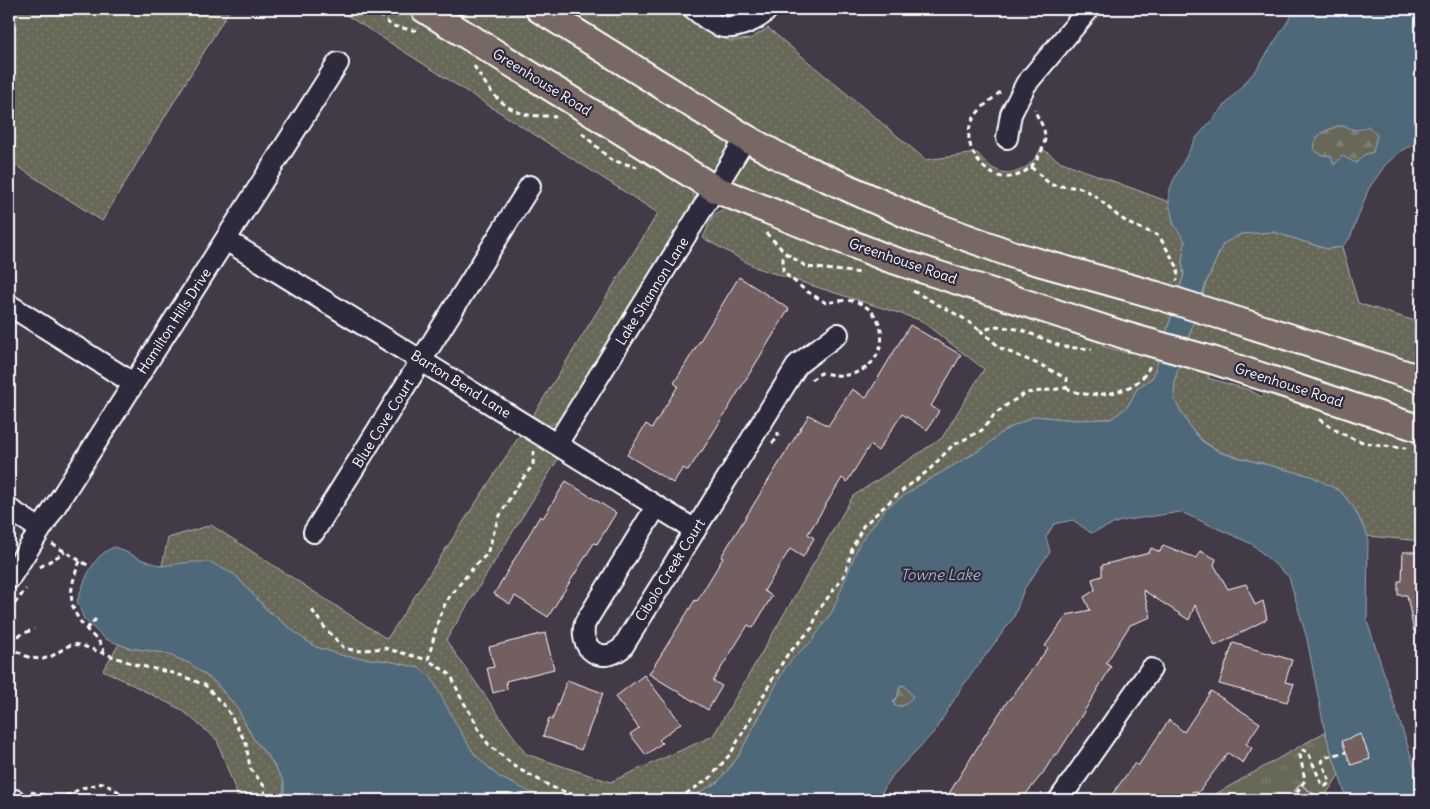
<svg xmlns="http://www.w3.org/2000/svg" width="1430" height="809" font-family="Delius,sans-serif">
<style>
.grass{fill:url(#grass-dots);stroke:#b3b4ac}
.forest{fill:url(#forest-firs);stroke:#b3b4ac}
.park{fill:url(#park-tufts);stroke:#b3b4ac}
.water{fill:#4f6879;stroke:#95a4af;fill-rule:evenodd}
.building{fill:#735e60;stroke:#fff}
.lines{fill:none;stroke-linecap:round;stroke-linejoin:round}
.minor-casing{stroke:#fff;stroke-width:24}
.major-casing{stroke:#fff;stroke-width:30}
.path{stroke:#fff;stroke-width:3;stroke-dasharray:5 4;stroke-linecap:butt}
.minor{stroke:#2f2a3d;stroke-width:20}
.major{stroke:#776864;stroke-width:26}
.major-bridge-casing{stroke:#fff;stroke-width:30;stroke-linecap:butt}
.major-bridge{stroke:#776864;stroke-width:26}
.labels{text-anchor:middle;stroke-width:4.5;stroke-linejoin:round;paint-order:stroke}
.street-label{font-size:14px;fill:#fff;stroke:#2f2a3d}
.water-label{font-size:15px;font-style:italic;fill:#a7b4bc;stroke:#2f2a3d}
</style>
<defs>
<pattern id="grass-dots" width="8" height="8" patternUnits="userSpaceOnUse" patternTransform="scale(1.25)"><rect width="8" height="8" fill="#676859"/><path d="M2 2h.1M6 6h.1" fill="none" stroke="#7e7f72" stroke-width="1.8" stroke-linecap="round"/></pattern>
<pattern id="forest-firs" width="22" height="20" patternUnits="userSpaceOnUse" patternTransform="scale(1.25)"><rect width="22" height="20" fill="#676859"/><path d="M5 1l3.5 6h-7zM16 11l3.5 6h-7z" fill="#7e7f72"/></pattern>
<pattern id="park-tufts" width="24" height="20" patternUnits="userSpaceOnUse" patternTransform="scale(1.25)"><rect width="24" height="20" fill="#676859"/><path d="M3 7l-1-3M5 7V3M7 7l1-3M15 17l-1-3M17 17v-4M19 17l1-3" fill="none" stroke="#7e7f72"/></pattern>
</defs>
<rect width="100%" height="100%" fill="#433a48"/>
<filter id="ink" filterUnits="userSpaceOnUse"><feTurbulence type="fractalNoise" baseFrequency=".02" numOctaves="2"/><feDisplacementMap in="SourceGraphic" scale="10" xChannelSelector="R" yChannelSelector="G"/><feConvolveMatrix kernelMatrix="1 2 1 2 8 2 1 2 1" color-interpolation-filters="sRGB"/></filter>
<g filter="url(#ink)">
<!-- grass -->
<g class="grass">
<path d="M9,9H230L102,221L9,161Z"/>
<path d="M337,9H407L600,129L689,183L695,198L666,251L561,419L552,425L543,424L532,417L658,213Z"/>
<path d="M445,9H675L707,32L730,41L750,39L768,28L926,160L977,153C981,157 986,163 991,167C1012,181 1032,168 1041,148L1059,161L1169,202L1174,224L1185,241L1182,262L1184,274L1153,377L1137,389L1128,406L1119,413L1111,419L1074,420L1035,416L1003,431L985,447L918,486L844,587L833,610L812,642L796,655L767,701L738,757L718,782L698,794L686,800H547L537,796L499,777L475,755L420,668L388,661L344,656L316,647L301,637L266,609L235,575L162,566L168,538L211,525L387,639L520,435L558,459L446,640L526,754L610,782L713,736L853,496L942,438L984,369L920,320L757,268L703,238C712,219 710,212 731,207L889,271L964,297L1105,340L1102,346L1129,353L1137,326L1121,320L1119,323L963,276L744,187L701,165Z"/>
<path d="M1274,232L1327,249L1342,247L1358,303L1421,323V420L1216,351L1208,378L1249,390L1262,397L1267,389L1421,441V541L1368,536L1354,508L1340,491L1311,476L1222,453L1203,441L1190,427L1174,399L1175,379L1206,283L1223,244L1241,234Z"/>
<path d="M119,644L130,648L165,653L189,663L215,682L238,709L253,738L270,759L284,782V800H239L217,740L182,710L103,670Z"/>
</g>
<!-- forest -->
<g class="forest">
<path d="M1368,125L1377,135L1373,152L1364,155L1356,163L1334,165L1314,150V142L1321,133L1337,126H1344L1352,129Z"/>
<path d="M904,685L914,697L903,706H895L893,701L897,698L900,686Z"/>
</g>
<!-- park -->
<path class="park" d="M1325,732L1339,775L1322,800H1205Z"/>
<!-- water -->
<g class="water">
<path d="M1294,9H1421V142L1404,149L1386,164L1369,188L1350,238L1342,247L1327,249L1274,232L1241,234L1223,244L1206,283L1175,379L1174,399L1190,427L1202,441L1221,453L1311,476L1340,491L1354,508L1368,536L1367,621L1414,765L1421,777V800H1347L1325,732L1307,639L1289,577L1252,544L1181,512L1121,521L1091,533L1073,520L1054,524L1046,537L1050,552L1024,589L1014,617L962,687L934,732L893,775L877,800H686L718,782L738,757L785,668L796,655L812,641L833,610L859,544L886,508L918,486L985,447L1003,431L1035,416L1074,420L1111,419L1119,413L1128,406L1137,389L1153,377L1184,274L1182,262L1185,241L1174,225L1169,204V192L1173,181L1196,138L1257,69L1288,21ZM1337,126C1352,125 1352,135 1368,126L1377,135L1373,152L1364,155L1356,163L1342,156L1334,165L1331,156L1322,155L1314,150V142L1321,133ZM904,685L913,697L903,706H895L893,701L897,698L900,686Z"/>
<path d="M115,547L143,560L162,566L192,562H210L235,575L266,609L301,637L316,647L344,656L388,661L420,668L431,677L460,731L475,755L499,777L547,800H284V782L270,759L253,738L238,709L215,682L189,663L165,653L130,648L105,639L84,619L77,601C85,581 92,554 115,547Z"/>
</g>
<!-- building -->
<g class="building">
<path d="M739,277L789,309L702,451H701L688,471L683,468L673,483L627,455L646,424L652,428L678,386L674,383Z"/>
<path d="M910,325L961,355L931,406L939,411L927,430L902,414L878,451L870,445L847,482L842,478L808,534L814,538L803,557L790,549L764,591L772,596L753,628L748,625L713,681L722,686L708,710L649,674L695,600L697,601L723,558L721,557L809,415L828,426L852,389L866,398Z"/>
<path d="M566,481L616,513L597,544L594,543L548,617L515,596L510,604L494,594L540,516L543,518Z"/>
<path d="M1163,545L1196,558L1200,551L1216,559L1214,565L1228,589L1246,584L1255,605L1263,601L1267,619L1215,646L1195,605L1189,620L1143,590L1151,617L1130,625L1106,663L1111,667L1074,728L1057,755L1055,754L1043,773L1021,800H945L985,735L1009,699H1010L1048,648L1045,646L1067,615L1090,610L1084,597L1095,590L1092,579L1102,576V565L1149,553L1151,548L1160,552Z"/>
<path d="M1403,552H1421V632H1414L1407,595H1398V581H1402Z"/>
<path d="M545,633L554,669L506,681L507,689L493,693L487,668L494,667L489,647Z"/>
<path d="M1233,643L1292,660L1285,682L1294,684L1287,702L1219,684Z"/>
<path d="M644,675L681,723L659,740L662,743L646,755L630,734L639,728L615,697Z"/>
<path d="M567,680L603,693L581,750L543,736L549,718L552,720Z"/>
<path d="M1211,691L1260,723L1246,744L1252,748L1243,763L1228,753L1198,793L1193,791L1187,800H1108L1135,763L1138,766L1169,720L1184,732Z"/>
<path d="M1361,734L1370,759L1351,765L1342,741Z"/>
<path d="M1300,784L1322,800H1288Z"/>
</g>
<g class="lines">
<!-- minor casing -->
<g class="minor-casing">
<g id="minor">
<path d="M694,9C712,23 721,33 744,24C753,21 762,16 768,9"/>
<path d="M1007,138L1011,114L1026,84L1089,9"/>
<path d="M226,240L695,530"/>
<path d="M9,305L133,383"/>
<path d="M557,444L746,138"/>
<path d="M656,507L585,623C578,649 601,665 622,648L798,364L838,334"/>
<path d="M9,509L40,529"/>
<path d="M314,532L530,186"/>
<path d="M9,579L338,63"/>
<path d="M9,799L15,800"/>
<path d="M1059,800L1151,669"/>
</g>
</g>
<!-- major casing -->
<g class="major-casing">
<g id="major">
<path d="M424,9L715,189L887,258L1130,337"/>
<path d="M539,9L746,138L784,159L919,220L1017,256L1156,295"/>
<path d="M1216,314L1421,379"/>
<path d="M1212,360L1421,429"/>
</g>
</g>
<!-- path -->
<g class="path">
<path d="M373,9L392,26L418,31"/>
<path d="M474,66C488,88 498,106 524,114C534,117 546,115 556,117"/>
<path d="M1000,92C989,102 971,114 969,131C966,155 992,186 1018,175C1022,174 1027,170 1031,167L1051,185L1081,188L1094,195L1118,216L1130,224L1159,236L1178,268L1177,281"/>
<path d="M582,133L611,160L637,167"/>
<path d="M1031,167C1040,156 1049,142 1043,127C1040,120 1036,116 1035,109"/>
<path d="M766,233L787,254"/>
<path d="M913,291L963,318L981,331"/>
<path d="M811,380L821,373C830,374 842,377 852,374C888,365 893,316 857,302C848,299 836,301 826,303L805,290L783,272V258L787,254L807,267L862,273"/>
<path d="M1066,388C1072,390 1079,394 1085,394C1108,397 1142,389 1150,365"/>
<path d="M1319,419C1351,442 1367,445 1406,448"/>
<path d="M772,443L778,438V432"/>
<path d="M534,451L533,465L515,489L498,519L487,554L472,569L447,600L439,617L428,660L451,675L460,696L476,723L479,731L489,745L517,768L554,788L589,800"/>
<path d="M52,544L89,566"/>
<path d="M80,561C67,593 67,610 92,635C98,641 103,644 104,653"/>
<path d="M40,567L65,552"/>
<path d="M312,610L325,628L344,648L358,651L384,648L428,660"/>
<path d="M9,611L26,589"/>
<path d="M86,629L98,617"/>
<path d="M9,640L34,629"/>
<path d="M9,647L30,658L43,659L52,656L68,646L73,644L83,646L137,665L177,674L205,685L227,709L246,743L250,768L264,786L265,800"/>
<path d="M31,792L60,799L82,788L103,783L119,792L128,800"/>
<path d="M669,800L684,795L710,778L731,753L772,680L787,655L812,628L818,611L845,574L852,549L863,526L898,494L929,470L952,446L982,430L995,414L1008,404L1026,393L1066,388L1067,379L1043,366L1002,349L981,331L997,326L1022,330L1063,347L1092,349"/>
<path d="M1292,800L1305,780L1300,755L1303,750L1308,752L1322,785L1326,786L1330,782L1322,761L1326,757L1346,752"/>
</g>
<!-- minor -->
<use href="#minor" class="minor"/>
<!-- major -->
<use href="#major" class="major"/>
<!-- major-bridge casing -->
<g class="major-bridge-casing">
<g id="major-bridge">
<path d="M1156,295L1216,314"/>
<path d="M1130,337L1212,360"/>
</g>
</g>
<!-- major-bridge -->
<use href="#major-bridge" class="major-bridge"/>
</g>
</g>
<g class="labels">
<!-- street labels -->
<g class="street-label">
<text transform="translate(542 82) rotate(32)" y="5">Greenhouse Road</text>
<text transform="translate(903 261) rotate(19)" y="5">Greenhouse Road</text>
<text transform="translate(652 291) rotate(-58)" y="5">Lake Shannon Lane</text>
<text transform="translate(174 321) rotate(-57)" y="5">Hamilton Hills Drive</text>
<text transform="translate(461 384) rotate(32)" y="5">Barton Bend Lane</text>
<text transform="translate(1289 385) rotate(18)" y="5">Greenhouse Road</text>
<text transform="translate(383 423) rotate(-58)" y="5">Blue Cove Court</text>
<text transform="translate(670 570) rotate(-58)" y="5">Cibolo Creek Court</text>
</g>
<!-- water labels -->
<g class="water-label">
<text x="940" y="580">Towne Lake</text>
</g>
</g>
<!-- margin -->
<rect width="1430" height="809" fill="none" stroke="#2f2a3d" stroke-width="30"/>
<rect x="15" y="15" width="1400" height="779" fill="none" stroke="#fff" stroke-width="2" filter="url(#ink)"/>
</svg>
